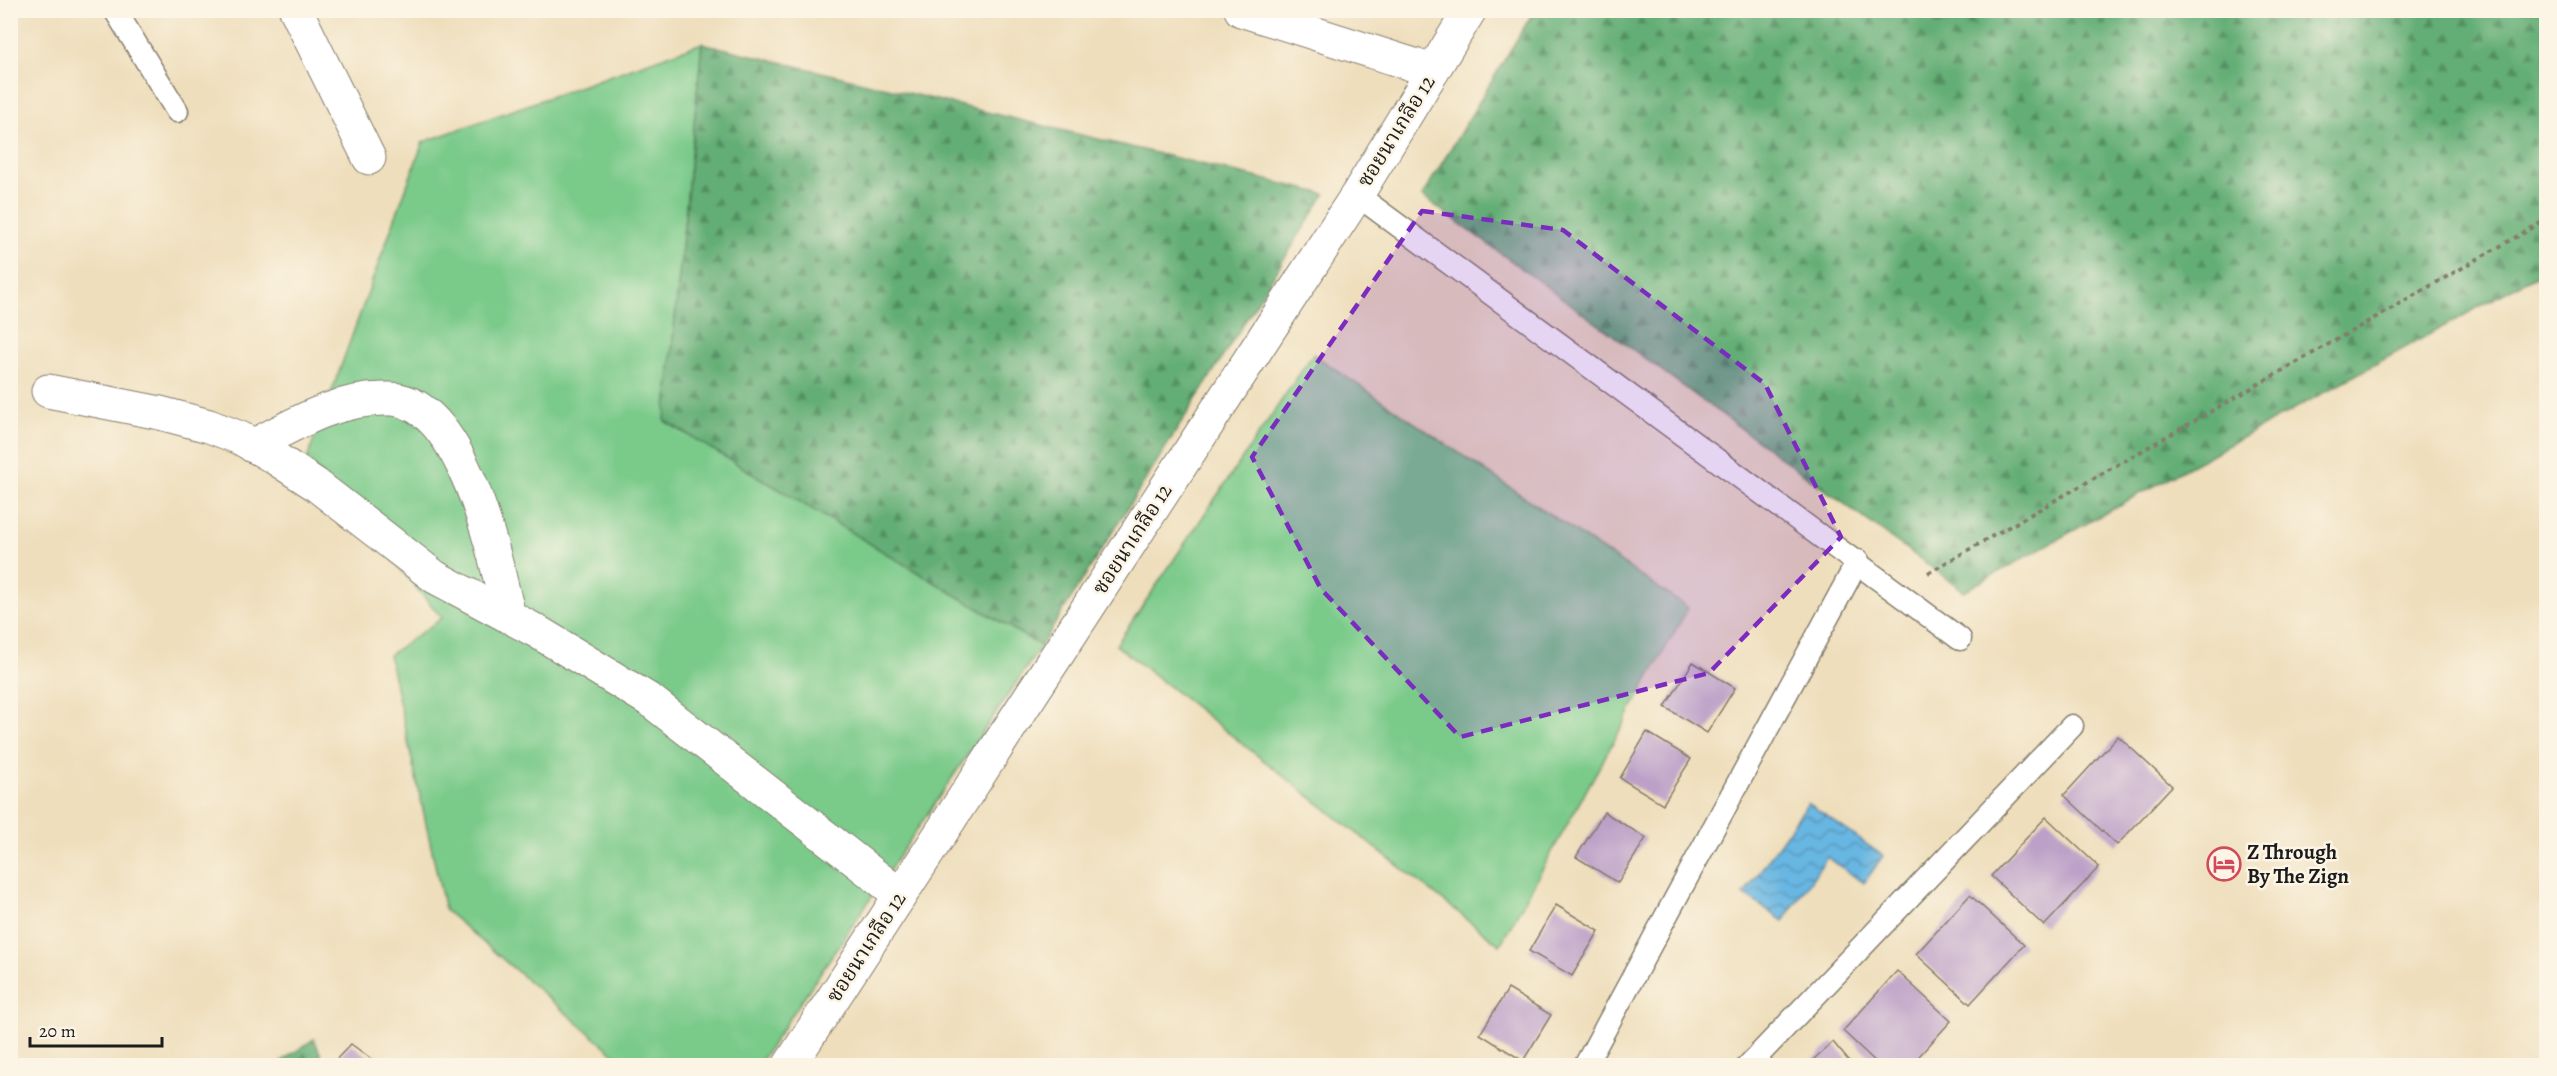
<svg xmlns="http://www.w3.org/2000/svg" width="2557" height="1076" font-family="Alegreya,'Noto Serif Thai',serif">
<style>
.green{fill:#7aca8a;stroke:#4b7353;stroke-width:1.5}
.forest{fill:url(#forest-firs);stroke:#406549;stroke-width:1.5}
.water{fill:url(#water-waves);stroke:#42697f;stroke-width:1.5}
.building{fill:#bca0c8}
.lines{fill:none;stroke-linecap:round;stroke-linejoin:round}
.lane-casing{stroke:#857d6c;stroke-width:25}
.street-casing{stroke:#857d6c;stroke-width:35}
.path{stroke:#857d6c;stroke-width:4;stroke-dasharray:4.5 4.5;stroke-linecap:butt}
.lane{stroke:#fff;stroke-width:22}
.street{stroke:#fff;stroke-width:33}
.marked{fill:#7b2cbf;fill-opacity:0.2;stroke:#7b2cbf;stroke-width:4.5;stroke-dasharray:12 8;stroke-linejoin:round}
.labels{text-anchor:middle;stroke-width:5;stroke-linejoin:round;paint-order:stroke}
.street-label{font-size:21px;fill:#1c1c1c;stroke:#fcf5e5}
.poi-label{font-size:21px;font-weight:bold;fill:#1c1c1c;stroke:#fcf5e5;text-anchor:start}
</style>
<defs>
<pattern id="forest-firs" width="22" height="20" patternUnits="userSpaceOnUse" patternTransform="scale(1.5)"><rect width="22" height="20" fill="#63ae76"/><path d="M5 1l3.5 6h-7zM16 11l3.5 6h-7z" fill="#518d60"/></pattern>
<pattern id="water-waves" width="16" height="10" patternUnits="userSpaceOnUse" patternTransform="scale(1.5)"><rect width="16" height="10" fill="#68b6e2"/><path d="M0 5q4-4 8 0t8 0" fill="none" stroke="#5593b6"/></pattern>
</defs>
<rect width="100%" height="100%" fill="#fcf5e5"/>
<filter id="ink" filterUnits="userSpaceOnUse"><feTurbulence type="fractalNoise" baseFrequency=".0167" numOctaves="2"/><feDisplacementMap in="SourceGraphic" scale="12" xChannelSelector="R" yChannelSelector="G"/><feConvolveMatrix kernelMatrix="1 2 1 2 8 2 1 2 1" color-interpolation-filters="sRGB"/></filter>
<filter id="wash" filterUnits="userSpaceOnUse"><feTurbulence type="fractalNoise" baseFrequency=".008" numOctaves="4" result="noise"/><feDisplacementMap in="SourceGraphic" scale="24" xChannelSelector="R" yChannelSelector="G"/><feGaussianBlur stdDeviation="1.35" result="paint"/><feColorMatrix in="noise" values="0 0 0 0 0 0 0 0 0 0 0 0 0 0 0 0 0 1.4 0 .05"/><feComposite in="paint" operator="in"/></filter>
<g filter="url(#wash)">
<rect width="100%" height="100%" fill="#eedebc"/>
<!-- green -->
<g class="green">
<path d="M702,43L665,421L1041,646L758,1065H627L445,910L389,655L442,618L307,459L423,142Z"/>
<path d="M1313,354L1688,608L1500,945L1116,645Z"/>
</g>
<!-- forest -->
<g class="forest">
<path d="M1534,11H2546V270L1964,591L1422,196Z"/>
<path d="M702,43L1325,194L1041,646L665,421Z"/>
<path d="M314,1039L325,1065H276Z"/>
</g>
<!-- water -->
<path class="water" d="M1808,803L1883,856L1864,883L1827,857L1783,921L1744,894Z"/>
<g id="blocks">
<!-- building -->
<g class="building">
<path d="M1693,662L1735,688L1707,733L1665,707Z"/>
<path d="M1647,732L1691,759L1663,804L1620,778Z"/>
<path d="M2118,736L2172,786L2117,845L2064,795Z"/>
<path d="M1604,812L1646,838L1618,883L1576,857Z"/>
<path d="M2046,817L2099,867L2044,926L1991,876Z"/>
<path d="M1970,895L2024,945L1970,1004L1916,954Z"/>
<path d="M1556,905L1599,931L1572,976L1529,951Z"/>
<path d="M1897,971L1951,1021L1910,1066H1880L1843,1031Z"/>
<path d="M1508,989L1551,1015L1523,1061L1480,1034Z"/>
<path d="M1833,1042L1853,1066H1806Z"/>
<path d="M351,1044L381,1066H330Z"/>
</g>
</g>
</g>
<g filter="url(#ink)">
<use href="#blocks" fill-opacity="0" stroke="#857d6c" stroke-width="1.5"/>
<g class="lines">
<!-- lane casing -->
<g class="lane-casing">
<g id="lane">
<path d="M115,10L177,111"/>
<path d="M1357,195L1960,639"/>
<path d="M1585,1066L1858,561"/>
<path d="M1748,1066L2072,726"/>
</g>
</g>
<!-- street casing -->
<g class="street-casing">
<g id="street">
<path d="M296,10L369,158"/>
<path d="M1241,10L1433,71"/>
<path d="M48,391L160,413L209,426L240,438L272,456L315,484L435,577L538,632L651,701L900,895"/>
<path d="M253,446C296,423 339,397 390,399C464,401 495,559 509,616"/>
<path d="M789,1066L1357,195L1470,10"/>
</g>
</g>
<!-- path -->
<path class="path" d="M1928,573L2546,220"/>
<!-- lane -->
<use href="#lane" class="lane"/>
<!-- street -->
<use href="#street" class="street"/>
</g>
</g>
<!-- marked area -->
<path class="marked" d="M1422,211L1563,230L1765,384L1841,537L1709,673L1460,737L1321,589L1252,457Z"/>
<!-- icons -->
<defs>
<g id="hotel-ring" transform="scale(1.725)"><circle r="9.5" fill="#fcf5e5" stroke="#d1495b" stroke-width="1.5"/><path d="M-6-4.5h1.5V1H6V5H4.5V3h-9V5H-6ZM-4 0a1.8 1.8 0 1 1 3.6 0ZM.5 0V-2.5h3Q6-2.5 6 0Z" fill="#d1495b"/></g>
</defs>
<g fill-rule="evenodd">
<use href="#hotel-ring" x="2224" y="864"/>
</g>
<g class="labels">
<!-- street labels -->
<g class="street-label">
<text transform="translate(1396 131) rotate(-58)" y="7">ซอยนาเกลือ 12</text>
<text transform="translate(1132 539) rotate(-57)" y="7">ซอยนาเกลือ 12</text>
<text transform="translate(866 947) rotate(-57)" y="7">ซอยนาเกลือ 12</text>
</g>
<!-- poi labels -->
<g class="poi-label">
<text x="2247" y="859">Z Through<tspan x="2247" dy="24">By The Zign</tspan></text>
</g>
</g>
<!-- margin -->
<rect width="2557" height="1076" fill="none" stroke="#fcf5e5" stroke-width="36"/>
<!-- scale -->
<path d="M30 1037v9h132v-9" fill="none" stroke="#1c1c1c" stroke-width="3"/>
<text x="39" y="1037" font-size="18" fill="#1c1c1c" stroke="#fcf5e5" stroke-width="4.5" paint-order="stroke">20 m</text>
</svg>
